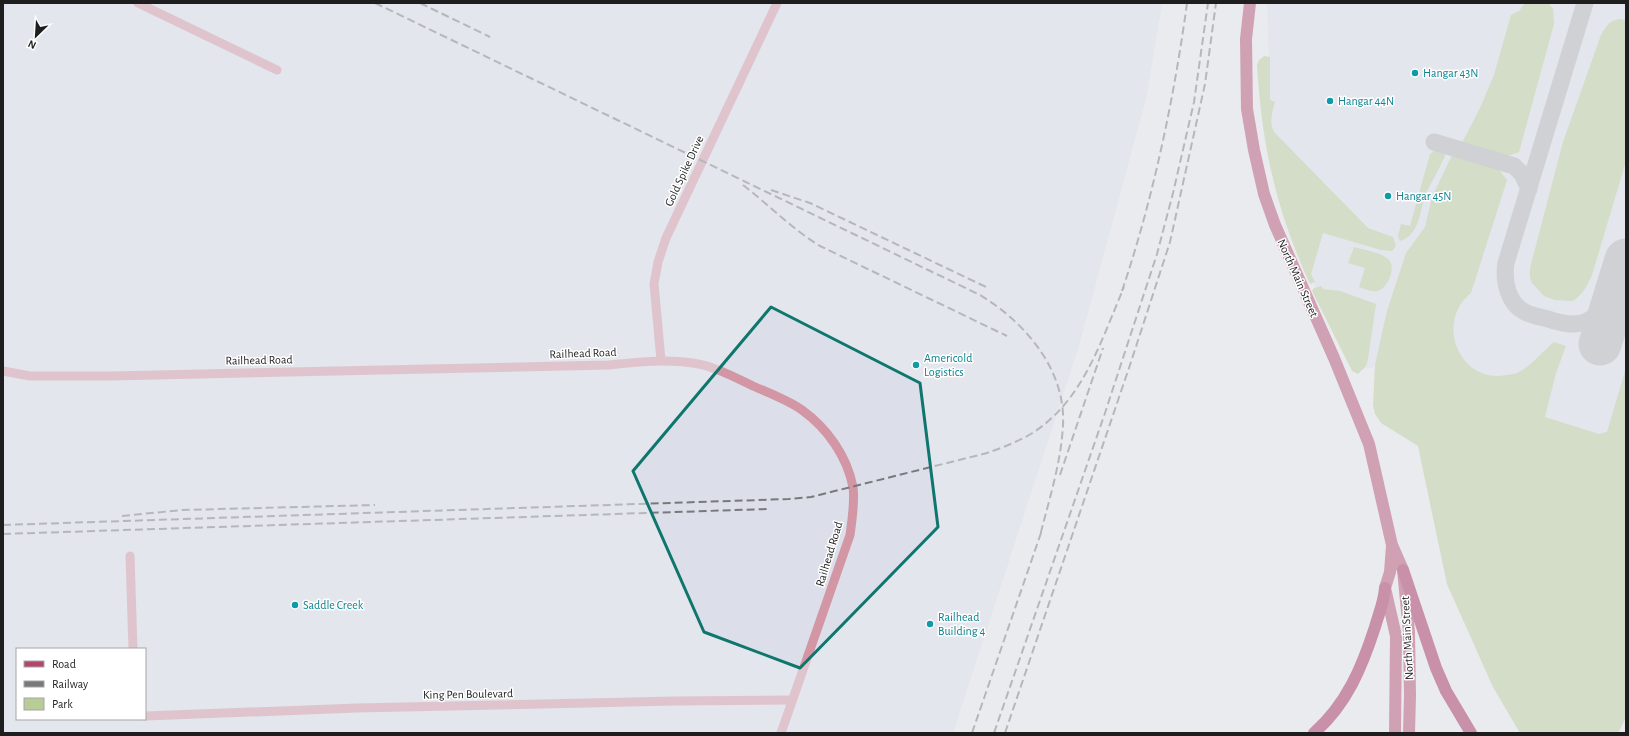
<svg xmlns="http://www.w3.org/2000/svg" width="1629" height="736" font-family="'Alegreya Sans',sans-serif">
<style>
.built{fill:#dcdfe9;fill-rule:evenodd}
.green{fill:#b8cc97}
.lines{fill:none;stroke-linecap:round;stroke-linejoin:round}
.taxiway{stroke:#b1b2b4;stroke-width:17}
.runway{stroke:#b1b2b4;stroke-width:43}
.minor{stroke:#d296a4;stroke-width:9}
.major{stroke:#b24869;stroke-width:12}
.highway{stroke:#a32555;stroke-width:12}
.rail{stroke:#78797b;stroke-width:2;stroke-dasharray:8 4;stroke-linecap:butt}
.marked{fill:none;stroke:#0f766e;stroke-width:3;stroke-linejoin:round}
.culture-dot{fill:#0f9aa8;stroke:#fff;stroke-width:1.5}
.labels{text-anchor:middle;stroke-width:3;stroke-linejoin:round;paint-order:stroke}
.culture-label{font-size:12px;fill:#0d838f;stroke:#fff;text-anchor:start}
.street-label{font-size:12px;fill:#1e1e1f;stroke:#fff}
</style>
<rect width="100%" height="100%" fill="#eaebee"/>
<!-- built -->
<g class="built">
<path d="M3,3H1162L1147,95L1079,346L953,733H3ZM17,649H145V719H17Z"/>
<path d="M1267,3H1626V717L1618,733H1520L1493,687L1447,584L1418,445L1380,366L1355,371L1298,250L1276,182L1270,107Z"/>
</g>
<!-- green -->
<g class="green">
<path d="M1525,3H1548L1553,9L1554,24L1519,152L1502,158L1461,145L1480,108L1494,75L1511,15L1519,11Z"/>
<path d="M1619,19L1626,20V161L1592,275C1587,286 1583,294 1573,301L1555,300L1544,296L1532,283L1530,277V268L1563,142L1601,35C1606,26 1609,21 1619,19Z"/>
<path d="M1264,56L1270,57V100L1275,102C1272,112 1269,122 1274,132L1368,228L1393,237L1396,246L1392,251L1381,250L1323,233L1311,274L1315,282L1310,284C1276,210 1262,146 1257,65L1259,60Z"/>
<path d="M1440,149L1444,151L1445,156C1439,169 1432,181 1426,193C1419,210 1421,234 1400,241L1398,236L1401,224L1410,226L1430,154L1435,150Z"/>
<path d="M1453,153L1497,167L1507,180L1471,293C1434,322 1460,385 1507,375C1511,374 1516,374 1519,372C1532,365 1543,351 1554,342L1566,346L1556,373L1545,417L1599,434L1607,432L1626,368V717L1618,733H1520L1493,687L1447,584L1418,446L1381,423L1375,414L1373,405L1375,365L1387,311L1406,253L1425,227L1432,197Z"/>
<path d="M1354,247C1363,250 1382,252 1389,260C1396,268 1388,289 1377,291C1372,292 1365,289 1359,287L1365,268L1348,263Z"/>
<path d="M1321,286L1323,289L1340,291L1376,304L1368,359L1366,366L1358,374L1352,371L1312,291L1314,288Z"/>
</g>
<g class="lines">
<!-- taxiway -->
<g class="taxiway">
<path d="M1585,3L1506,263C1503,281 1508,305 1527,313C1534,316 1541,317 1548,319C1560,323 1575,327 1587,321C1604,313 1612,293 1621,277"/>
<path d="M1434,142L1514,166L1522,174L1529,189"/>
</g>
<!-- runway -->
<path class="runway" d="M1600,344L1626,260"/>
<!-- minor -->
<g class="minor">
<path d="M138,3L277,70"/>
<path d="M661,360L654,284L658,262L666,238L777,3"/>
<path d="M3,371L30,376H111L609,365C637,362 665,359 693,363C714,366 734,377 753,386C769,393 788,400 802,410C827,428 847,456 853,487C855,502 852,520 850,535L781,733"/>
<path d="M130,556L133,649"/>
<path d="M145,716L357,708L675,701L792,700"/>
</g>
<!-- major -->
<g class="major">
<path d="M1250,3L1246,39L1247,109L1254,150L1264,194L1275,225L1334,358L1369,444L1392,545L1403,570L1409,632L1410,695L1409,733"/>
<path d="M1392,546L1390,572L1385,588L1396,636L1395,733"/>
</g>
<!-- highway -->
<g class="highway">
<path d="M1403,570L1436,668L1446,691L1471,733"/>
<path d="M1314,733C1347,704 1362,667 1375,627C1379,613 1384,602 1385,588"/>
</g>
<!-- rail -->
<g class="rail">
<path d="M375,3L980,295C1025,322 1066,370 1063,425C1061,463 1049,500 1040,536"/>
<path d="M420,3L490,37"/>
<path d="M743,185C769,205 792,229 820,246L1007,336"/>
<path d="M771,190L810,203L986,287"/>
<path d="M1122,291C1153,199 1174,99 1187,3"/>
<path d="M1060,475L1103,348"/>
<path d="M122,516L182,510L375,505"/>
<path d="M3,525L789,499L811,497L987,453C1001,448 1015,443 1029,435C1082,404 1101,341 1124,287"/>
<path d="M3,534L768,509"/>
<path d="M972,733L1042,530"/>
<path d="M994,733L1105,413L1157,254L1173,193L1194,102L1208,3"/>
<path d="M1005,733L1130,365L1170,242L1205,84L1216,3"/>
</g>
</g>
<!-- marked area -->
<path d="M0 0H1629V736H0ZM771,307L920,383L938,527L800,668L704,632L633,471Z" fill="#eaebee" fill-opacity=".55" fill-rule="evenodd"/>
<path class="marked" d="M771,307L920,383L938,527L800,668L704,632L633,471Z"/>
<!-- markers -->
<g class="culture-dot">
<circle cx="1415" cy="73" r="4"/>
<circle cx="1330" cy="101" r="4"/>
<circle cx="1388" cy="196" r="4"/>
<circle cx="916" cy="365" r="4"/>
<circle cx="295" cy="605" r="4"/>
<circle cx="930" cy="624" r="4"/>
</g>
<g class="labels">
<!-- culture labels -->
<g class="culture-label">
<text x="1423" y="77">Hangar 43N</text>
<text x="1338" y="105">Hangar 44N</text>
<text x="1396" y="200">Hangar 45N</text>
<text x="924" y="362">Americold<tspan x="924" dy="14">Logistics</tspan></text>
<text x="303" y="609">Saddle Creek</text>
<text x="938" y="621">Railhead<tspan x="938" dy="14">Building 4</tspan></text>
</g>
<!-- street labels -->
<g class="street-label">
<text transform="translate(684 171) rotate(-65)" y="4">Gold Spike Drive</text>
<text transform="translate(1298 278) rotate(66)" y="4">North Main Street</text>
<text transform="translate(583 353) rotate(-2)" y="4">Railhead Road</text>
<text transform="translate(259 360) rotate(-1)" y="4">Railhead Road</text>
<text transform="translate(829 554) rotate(-73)" y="4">Railhead Road</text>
<text transform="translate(1407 638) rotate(-93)" y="4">North Main Street</text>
<text transform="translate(468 694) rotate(-1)" y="4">King Pen Boulevard</text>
</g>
</g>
<!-- border -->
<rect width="1629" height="736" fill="none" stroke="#1e1e1f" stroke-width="8"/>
<!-- legend -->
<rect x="16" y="648" width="130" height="72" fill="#ffffff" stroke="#a5a5a5"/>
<rect x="24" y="661" width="20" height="6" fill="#b24869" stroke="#a5a5a5"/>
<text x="52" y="668" font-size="12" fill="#1e1e1f">Road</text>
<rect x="24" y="681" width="20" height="6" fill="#78797b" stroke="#a5a5a5"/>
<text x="52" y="688" font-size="12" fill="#1e1e1f">Railway</text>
<rect x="24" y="698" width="20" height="12" fill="#b8cc97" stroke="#a5a5a5"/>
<text x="52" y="708" font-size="12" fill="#1e1e1f">Park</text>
<!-- north arrow -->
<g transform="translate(36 36) rotate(205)" stroke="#ffffff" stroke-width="3" paint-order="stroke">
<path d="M0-3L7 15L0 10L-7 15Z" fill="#1e1e1f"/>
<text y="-6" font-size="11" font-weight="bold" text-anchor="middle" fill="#1e1e1f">N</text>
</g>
</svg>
